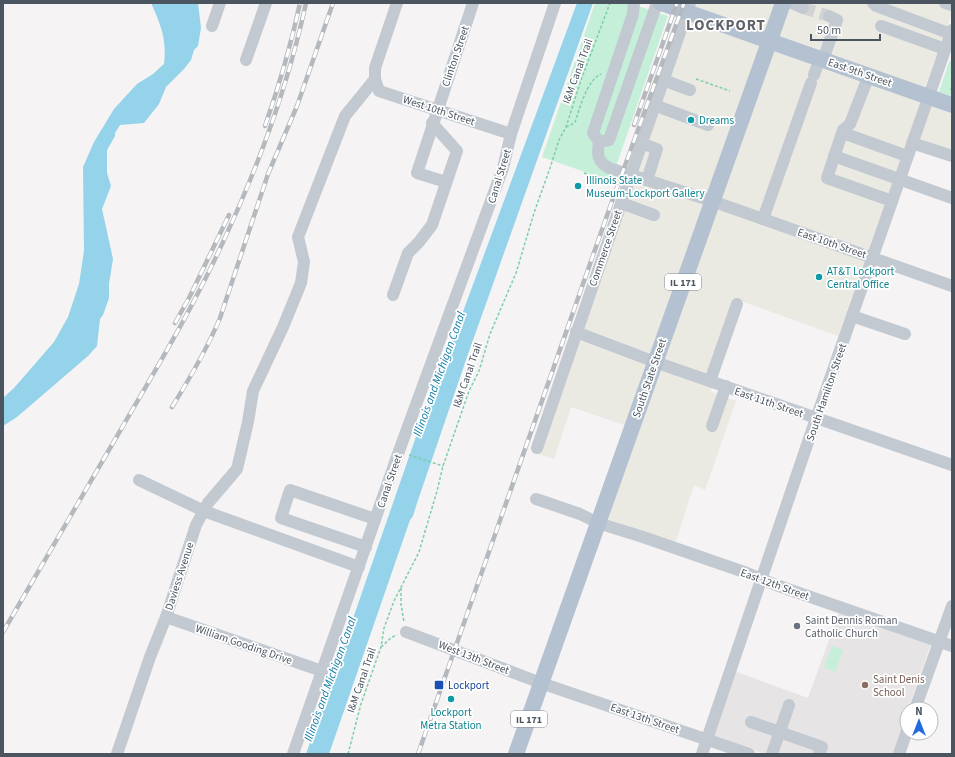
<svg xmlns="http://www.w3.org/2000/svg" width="955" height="757" font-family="'Source Sans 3',sans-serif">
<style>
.commercial{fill:#eae9e2}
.education{fill:#e6e4e5}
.green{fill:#c5efd8}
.water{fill:#94d3ea}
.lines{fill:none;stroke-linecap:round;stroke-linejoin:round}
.minor-tunnel{stroke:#d3d3d6;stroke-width:12;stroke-dasharray:12 6;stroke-linecap:butt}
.path{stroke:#7dcdaa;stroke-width:1.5;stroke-dasharray:3 2;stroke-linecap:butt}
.minor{stroke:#c2c9d1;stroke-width:12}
.major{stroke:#b4c1d0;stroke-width:16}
.rail-casing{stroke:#b5b8bd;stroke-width:4.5}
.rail{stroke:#fff;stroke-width:3;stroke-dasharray:9;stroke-linecap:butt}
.culture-dot{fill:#0f9aa8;stroke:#fff;stroke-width:1.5}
.worship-dot{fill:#6b7280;stroke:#fff;stroke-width:1.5}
.transit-dot{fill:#1a4fb4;stroke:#fff;stroke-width:1.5}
.education-dot{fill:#8d6e63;stroke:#fff;stroke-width:1.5}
.labels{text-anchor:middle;stroke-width:3.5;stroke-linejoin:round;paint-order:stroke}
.shield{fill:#fff;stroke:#818890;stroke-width:1}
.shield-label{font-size:10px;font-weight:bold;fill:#4b5560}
.street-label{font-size:11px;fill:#4b5560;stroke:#fff}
.culture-label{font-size:11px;fill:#0d838f;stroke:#fff;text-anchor:start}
.worship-label{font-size:11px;fill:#5b616d;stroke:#fff;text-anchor:start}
.education-label{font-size:11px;fill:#785e54;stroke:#fff;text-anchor:start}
.transit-label{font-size:11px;fill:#164399;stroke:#fff;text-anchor:start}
.water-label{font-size:12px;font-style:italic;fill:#117da5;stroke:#fff}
.district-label{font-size:15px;font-weight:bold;letter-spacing:1px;fill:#5f6368;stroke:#fff}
</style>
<rect width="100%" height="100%" fill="#f5f3f3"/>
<!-- commercial -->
<path class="commercial" d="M693,3H952V14L919,102L952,114V161L905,146L838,336L741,301L711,392L736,401L705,490L694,485L675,544L608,519L639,430L571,407L554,459L532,452Z"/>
<!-- education -->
<path class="education" d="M839,612L931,644L908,709H907V713L893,754H765L711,735L734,671L808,698Z"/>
<!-- green -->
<g class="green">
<path d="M595,3H629L668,16L611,181L542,157Z"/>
<path d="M952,60V96L939,92L949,62Z"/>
<path d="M832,646L843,650L835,672L824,667Z"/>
</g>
<!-- water -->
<g class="water">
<path d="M151,3H198L201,28L198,46L194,50L191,60L184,69L166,87L159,104L144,123L120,125L115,133V136L107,150V173L111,186L102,209L113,259L109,284V298L103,315L100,319L97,346L88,356L17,417L3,426V398L14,388L54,342L68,317L79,284L84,251L83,167L94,142L114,109L137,84L153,74L164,64C167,40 161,25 151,3Z"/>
<path d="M577,3H593L467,357L416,506L413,516L410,520L329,754H306L419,428L423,425L426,412Z"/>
</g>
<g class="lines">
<!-- minor-tunnel -->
<path class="minor-tunnel" d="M803,8L829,16"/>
<!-- path -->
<g class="path">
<path d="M696,79L730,91"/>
<path d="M951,90L952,86"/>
<path d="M566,127L571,125L575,122C580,108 587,80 601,74"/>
<path d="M584,173L607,181"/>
<path d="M409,455L443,466"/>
<path d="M401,588V604L404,622"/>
<path d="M381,647L392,637L397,635"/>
<path d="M348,754L361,704L381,647L384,628L394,601L419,552L437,491L443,466L469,391L479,371L490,334L516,273L534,213L550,168L559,140L566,127L581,80L610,3"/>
</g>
<!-- minor -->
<g class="minor">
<path d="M397,3L375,68V79L379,91L511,134"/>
<path d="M634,3L633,14L593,133L599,142C597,155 597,161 609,168L712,201L952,286"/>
<path d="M792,3L803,8"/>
<path d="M873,3L876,6L951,34"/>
<path d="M945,3L952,5"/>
<path d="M212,26L220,3"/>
<path d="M881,26L945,49"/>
<path d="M246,60L266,3"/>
<path d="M823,60L837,20L829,16"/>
<path d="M814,75L820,58"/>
<path d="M869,75L850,124L843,130L827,178L892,201"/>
<path d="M663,80L690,90"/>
<path d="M654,105L708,125"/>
<path d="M843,133L907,156"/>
<path d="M599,142L609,140L657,3"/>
<path d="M641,143L657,149L647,180"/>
<path d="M912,143L952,156"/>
<path d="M834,156L952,198"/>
<path d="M446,182L417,173L473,3"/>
<path d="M621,203L654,215"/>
<path d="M763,219L811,83"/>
<path d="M393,295L408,253L419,242L432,225L457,151L432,123"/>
<path d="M852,316L905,334"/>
<path d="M576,332L655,362L952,465"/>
<path d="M710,381L737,304"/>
<path d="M712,426L726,386"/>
<path d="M537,448L690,3"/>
<path d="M139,480L204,511L359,567"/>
<path d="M536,499L580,514L598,523L643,537L747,573L776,585L952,646"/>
<path d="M366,547L281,518L290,490L375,519"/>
<path d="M166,617L322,671"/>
<path d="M406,632L541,683L749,754"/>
<path d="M915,709L952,606"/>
<path d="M751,722L822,747L819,754"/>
<path d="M117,754L150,657L166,617L196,525L208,503L237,469L248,422L253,391L283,327L301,283L304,262L298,237L345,116L375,79"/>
<path d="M293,754L399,451L503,168L511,134L555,3"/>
<path d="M702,754L811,433L952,30"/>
<path d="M772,754L789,705"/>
<path d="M899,754L907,731"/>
</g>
<!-- major -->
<g class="major">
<path d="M661,3L952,105"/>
<path d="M516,754L783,3"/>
</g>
<!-- rail casing -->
<g class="rail-casing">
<g id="rail">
<path d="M634,125L677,3"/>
<path d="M265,126C279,86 291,45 300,3"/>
<path d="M175,323L190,296L229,215"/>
<path d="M172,407C190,378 207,349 220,318L268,174L297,106L333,3"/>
<path d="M3,632C42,565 81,498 120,431C156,369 193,308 223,242C259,165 288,86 306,3"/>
<path d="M418,754L610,207L684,3"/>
</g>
</g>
<!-- rail -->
<use href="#rail" class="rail"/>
</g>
<!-- markers -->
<g class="culture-dot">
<circle cx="691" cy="120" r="4"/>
<circle cx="578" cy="186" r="4"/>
<circle cx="819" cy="277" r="4"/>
<circle cx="451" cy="699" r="4"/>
</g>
<circle class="worship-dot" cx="797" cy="626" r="4"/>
<rect class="transit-dot" x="434" y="680" width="10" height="10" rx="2"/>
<circle class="education-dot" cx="865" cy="685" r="4"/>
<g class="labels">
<!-- shield labels -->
<g class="shield">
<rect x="665" y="274" width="36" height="16" rx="3"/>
<rect x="511" y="711" width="36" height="16" rx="3"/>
</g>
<g class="shield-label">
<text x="683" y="286">IL 171</text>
<text x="529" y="723">IL 171</text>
</g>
<!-- street labels -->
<g class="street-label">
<text transform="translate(455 56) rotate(-71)" y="4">Clinton Street</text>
<text transform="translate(577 71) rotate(-70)" y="4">I&amp;M Canal Trail</text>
<text transform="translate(860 72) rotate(19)" y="4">East 9th Street</text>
<text transform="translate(439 110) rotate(18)" y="4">West 10th Street</text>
<text transform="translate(499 176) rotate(-73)" y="4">Canal Street</text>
<text transform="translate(832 243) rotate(19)" y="4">East 10th Street</text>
<text transform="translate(605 248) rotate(-71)" y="4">Commerce Street</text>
<text transform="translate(467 375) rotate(-71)" y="4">I&amp;M Canal Trail</text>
<text transform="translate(649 378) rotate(-71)" y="4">South State Street</text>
<text transform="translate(826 392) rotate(-71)" y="4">South Hamilton Street</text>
<text transform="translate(769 402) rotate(19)" y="4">East 11th Street</text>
<text transform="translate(389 481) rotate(-71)" y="4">Canal Street</text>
<text transform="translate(179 576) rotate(-72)" y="4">Daviess Avenue</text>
<text transform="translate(775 584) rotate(20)" y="4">East 12th Street</text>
<text transform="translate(244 644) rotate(19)" y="4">William Gooding Drive</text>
<text transform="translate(474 657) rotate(21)" y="4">West 13th Street</text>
<text transform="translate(361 680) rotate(-71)" y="4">I&amp;M Canal Trail</text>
<text transform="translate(645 718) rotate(19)" y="4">East 13th Street</text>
</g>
<!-- culture labels -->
<g class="culture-label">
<text x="699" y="124">Dreams</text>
<text x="586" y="184">Illinois State<tspan x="586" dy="13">Museum-Lockport Gallery</tspan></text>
<text x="827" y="275">AT&amp;T Lockport<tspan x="827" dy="13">Central Office</tspan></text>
<text x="451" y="716" text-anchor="middle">Lockport<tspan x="451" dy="13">Metra Station</tspan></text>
</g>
<!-- worship labels -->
<g class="worship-label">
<text x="805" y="624">Saint Dennis Roman<tspan x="805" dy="13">Catholic Church</tspan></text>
</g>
<!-- education labels -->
<g class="education-label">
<text x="873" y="683">Saint Denis<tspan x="873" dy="13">School</tspan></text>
</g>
<!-- transit labels -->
<g class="transit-label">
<text x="448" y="689">Lockport</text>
</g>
<!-- water labels -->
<g class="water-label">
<text transform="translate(439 374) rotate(-70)" y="4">Illinois and Michigan Canal</text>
<text transform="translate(330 679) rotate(-70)" y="4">Illinois and Michigan Canal</text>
</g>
<!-- district labels -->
<g class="district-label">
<text x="726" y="30">LOCKPORT</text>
</g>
</g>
<!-- border -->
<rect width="955" height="757" fill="none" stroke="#4b5560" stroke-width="8"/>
<!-- north arrow -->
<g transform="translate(919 721)"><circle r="19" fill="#ffffff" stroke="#b7bbbf"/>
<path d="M0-3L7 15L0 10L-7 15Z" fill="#226ae0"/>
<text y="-6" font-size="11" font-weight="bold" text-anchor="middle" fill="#4b5560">N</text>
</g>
<!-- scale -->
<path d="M811 34v6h69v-6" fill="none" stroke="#4b5560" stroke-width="2"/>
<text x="817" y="34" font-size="12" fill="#4b5560" stroke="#ffffff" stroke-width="3" paint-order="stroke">50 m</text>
</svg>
